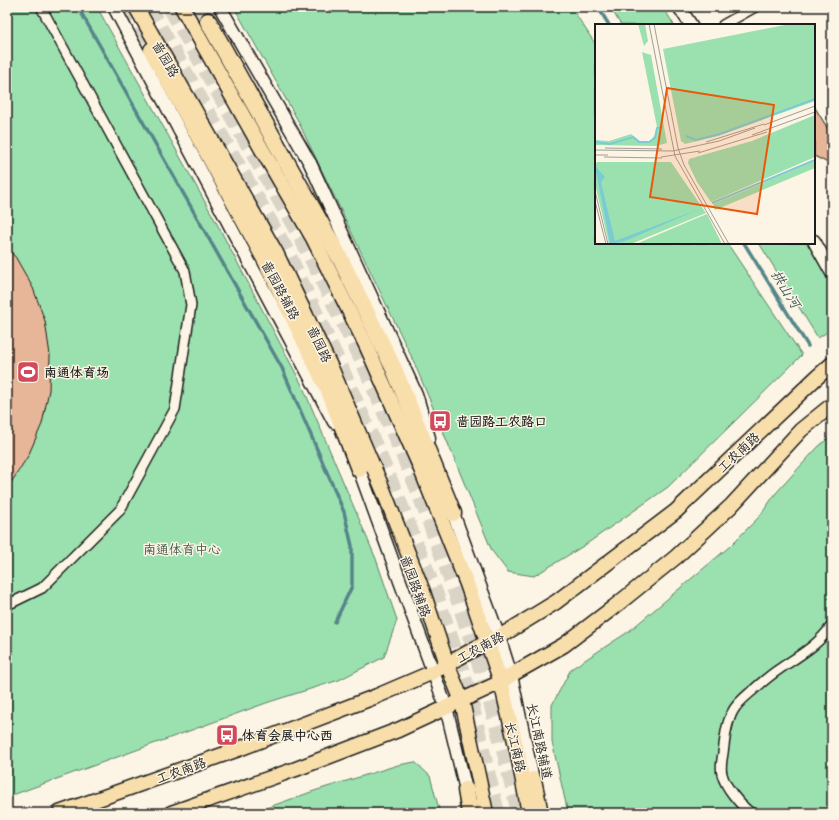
<svg xmlns="http://www.w3.org/2000/svg" width="839" height="820" font-family="Mali,'LXGW WenKai TC',sans-serif">
<style>
.green{fill:#9be1af;stroke:#5c7e66}
.lines{fill:none;stroke-linecap:round;stroke-linejoin:round}
.stream{stroke:#55858a;stroke-width:3.5}
.building{fill:#e7b698;stroke:#1c1c1c}
.highway-tunnel{stroke:#dad4c7;stroke-width:16;stroke-dasharray:16 8;stroke-linecap:butt}
.street-casing{stroke:#1c1c1c;stroke-width:12}
.secondary-casing{stroke:#1c1c1c;stroke-width:15}
.primary-casing{stroke:#1c1c1c;stroke-width:17}
.highway-casing{stroke:#1c1c1c;stroke-width:19}
.street{stroke:#fcf5e5;stroke-width:9}
.secondary{stroke:#fcf5e5;stroke-width:12}
.primary{stroke:#f8deab;stroke-width:14}
.highway{stroke:#f8deab;stroke-width:16}
.labels{text-anchor:middle;stroke-width:3;stroke-linejoin:round;paint-order:stroke}
.street-label{font-size:13px;fill:#1c1c1c;stroke:#fcf5e5}
.poi-label{font-size:13px;font-weight:bold;fill:#1c1c1c;stroke:#fcf5e5;text-anchor:start}
.park-label{font-size:13px;fill:#425748;stroke:#fcf5e5}
.water-label{font-size:14px;font-style:italic;fill:#3d595c;stroke:#fcf5e5}
.inset-river{fill:none;stroke:#7bcbd4;stroke-width:2}
.inset-road{fill:none;stroke:#a29e95;stroke-width:1}
.view{fill:#e8590c;fill-opacity:0.15;stroke:#e8590c;stroke-width:2}
.inset-edge{fill:none;stroke:#1c1c1c;stroke-width:2}
</style>
<rect width="100%" height="100%" fill="#fcf5e5"/>
<filter id="ink" filterUnits="userSpaceOnUse"><feTurbulence type="fractalNoise" baseFrequency=".025" numOctaves="2"/><feDisplacementMap in="SourceGraphic" scale="8" xChannelSelector="R" yChannelSelector="G"/><feConvolveMatrix kernelMatrix="1 2 1 2 8 2 1 2 1" color-interpolation-filters="sRGB"/></filter>
<g filter="url(#ink)">
<!-- green -->
<g class="green">
<path d="M7,7H97L215,220L302,385L376,559L397,620L384,657L339,680L269,702L7,797Z"/>
<path d="M234,7H571L596,45V243H727L802,355L668,487L585,545L534,576L508,572L492,551L449,446L413,360L297,119Z"/>
<path d="M610,7H663L674,25H621Z"/>
<path d="M759,243H809L832,280V329L818,338Z"/>
<path d="M832,435V813H568L552,742V705L571,669L628,632L729,547L759,517L776,493L795,472L818,447Z"/>
<path d="M415,762L430,776L440,813H252L314,791L398,765Z"/>
</g>
<g class="lines">
<!-- stream -->
<g class="stream">
<path d="M78,7L282,368L344,512L352,546V586L335,622"/>
<path d="M598,7L609,25"/>
<path d="M744,243L808,346"/>
<path d="M297,812L298,813"/>
</g>
</g>
<!-- building -->
<g class="building">
<path d="M814,106L828,129L832,127V165L814,156Z"/>
<path d="M7,247L16,258L33,288L45,321L50,355L49,390L42,424L28,456L7,489Z"/>
</g>
<g class="lines">
<!-- highway-tunnel -->
<g class="highway-tunnel">
<path d="M126,7L152,50"/>
<path d="M148,7L286,250L341,368L396,494L436,595L467,687L497,813"/>
<path d="M170,7L303,241L364,364L417,487L455,590L483,674L505,754L519,813"/>
<path d="M200,7L208,21"/>
</g>
<!-- street casing -->
<g class="street-casing">
<g id="street">
<path d="M723,25L755,7"/>
<path d="M7,605L42,588L120,510L175,409L191,305L185,271L41,7"/>
<path d="M751,813C740,805 725,787 722,774C720,767 722,760 723,753C725,739 726,723 733,711C737,703 745,697 752,691C760,684 769,676 778,670C798,656 818,646 832,625"/>
</g>
</g>
<!-- secondary casing -->
<g class="secondary-casing">
<g id="secondary">
<path d="M114,7L334,422"/>
<path d="M220,7L310,163L416,394L429,438"/>
<path d="M679,7L691,25"/>
<path d="M814,241L832,273"/>
<path d="M356,463L359,469L446,707L466,790V798"/>
<path d="M450,505L499,637L511,675L533,780L536,787"/>
</g>
</g>
<!-- primary casing -->
<g class="primary-casing">
<g id="primary">
<path d="M136,7L276,253L332,370L384,492L422,589L447,664L462,701L486,813"/>
<path d="M182,7L260,146L313,238L367,347L418,462L467,584L501,682L517,750L529,813"/>
<path d="M59,813L236,750L377,696L433,672L487,642L499,637L556,602L676,511L816,378L832,364"/>
<path d="M171,813L296,769L398,730L501,682L511,675L564,645L614,607L676,557L731,506L801,430L832,405"/>
</g>
</g>
<!-- highway casing -->
<g class="highway-casing">
<g id="highway">
<path d="M208,21L340,258L394,369L453,513"/>
<path d="M152,50L266,261L329,391L359,469"/>
<path d="M533,780L540,813"/>
<path d="M466,790L470,813"/>
</g>
</g>
<!-- street -->
<use href="#street" class="street"/>
<!-- secondary -->
<use href="#secondary" class="secondary"/>
<!-- primary -->
<use href="#primary" class="primary"/>
<!-- highway -->
<use href="#highway" class="highway"/>
</g>
</g>
<!-- icons -->
<defs>
<g id="stadium-square" transform="scale(1.15)"><rect x="-9" y="-9" width="18" height="18" rx="4" fill="#d1495b" stroke="#fcf5e5"/><path d="M0-5a6.5 5 0 1 0 0 10a6.5 5 0 1 0 0-10ZM-3.5-1.8h7v3.6h-7Z" fill="#fff"/></g>
<g id="bus-square" transform="scale(1.15)"><rect x="-9" y="-9" width="18" height="18" rx="4" fill="#d1495b" stroke="#fcf5e5"/><path d="M-5-6H5V4H4V6H2V4H-2V6H-4V4H-5ZM-3.5-4V0h7V-4ZM-3.5 1.2v1.5H-2V1.2ZM2 1.2v1.5H3.5V1.2Z" fill="#fff"/></g>
</defs>
<g fill-rule="evenodd">
<use href="#stadium-square" x="28" y="372"/>
<use href="#bus-square" x="440" y="421"/>
<use href="#bus-square" x="227" y="735"/>
</g>
<g class="labels">
<!-- street labels -->
<g class="street-label">
<text transform="translate(166 59) rotate(60)" y="5">啬园路</text>
<text transform="translate(281 290) rotate(62)" y="5">啬园路辅路</text>
<text transform="translate(320 344) rotate(65)" y="5">啬园路</text>
<text transform="translate(738 452) rotate(-43)" y="5">工农南路</text>
<text transform="translate(416 586) rotate(70)" y="5">啬园路辅路</text>
<text transform="translate(480 647) rotate(-28)" y="5">工农南路</text>
<text transform="translate(540 741) rotate(78)" y="5">长江南路辅道</text>
<text transform="translate(516 747) rotate(77)" y="5">长江南路</text>
<text transform="translate(181 770) rotate(-20)" y="5">工农南路</text>
</g>
<!-- poi labels -->
<g class="poi-label">
<text x="44" y="377">南通体育场</text>
<text x="456" y="426">啬园路工农路口</text>
<text x="242" y="740">体育会展中心西</text>
</g>
<!-- park labels -->
<g class="park-label">
<text x="182" y="554">南通体育中心</text>
</g>
<!-- water labels -->
<g class="water-label">
<text transform="translate(786 289) rotate(58)" y="5">拱山河</text>
</g>
</g>
<!-- overview -->
<g transform="translate(595 24)">
<rect width="220" height="220" fill="#fcf5e5"/>
<path d="M43,0H50L53,17L49,22ZM195,0H220V77L123,112L90,120L86,117L68,25ZM47,28L56,31L72,119L61,122L0,121V116L14,117L36,110L45,117H55L60,111L62,103ZM220,91V133L116,178L102,158L93,139L94,135L157,117ZM220,137V144L120,186L118,180ZM2,138H76L111,189L36,220H14L0,160V141ZM112,190L127,220H41L102,194Z" fill="#9be1af"/>
<path d="M0,142L10,153L6,158L20,217L107,184L30,217L15,220Z" fill="#7bcbd4"/>
<path class="inset-river" d="M91,112L101,116L125,110L220,75M0,118L15,120L38,113L44,118H54L60,114L62,104L67,103M117,179L220,136"/>
<path class="inset-road" d="M54,0L80,132L130,220M59,0L83,124L89,141L134,220M169,101L220,82M157,111L220,88M111,118L169,100M10,124L67,125M0,126L78,127L124,117L160,104M103,129L172,108M0,131H13M9,133L67,134M66,133L105,127M0,167L13,220M0,177L11,220"/>
<path class="view" d="M72,64L179,81L162,190L55,173Z"/>
<rect width="220" height="220" class="inset-edge"/>
</g>
<!-- margin -->
<rect width="839" height="820" fill="none" stroke="#fcf5e5" stroke-width="24"/>
<rect x="12" y="12" width="815" height="796" fill="none" stroke="#1c1c1c" stroke-width="1.5" filter="url(#ink)"/>
</svg>
